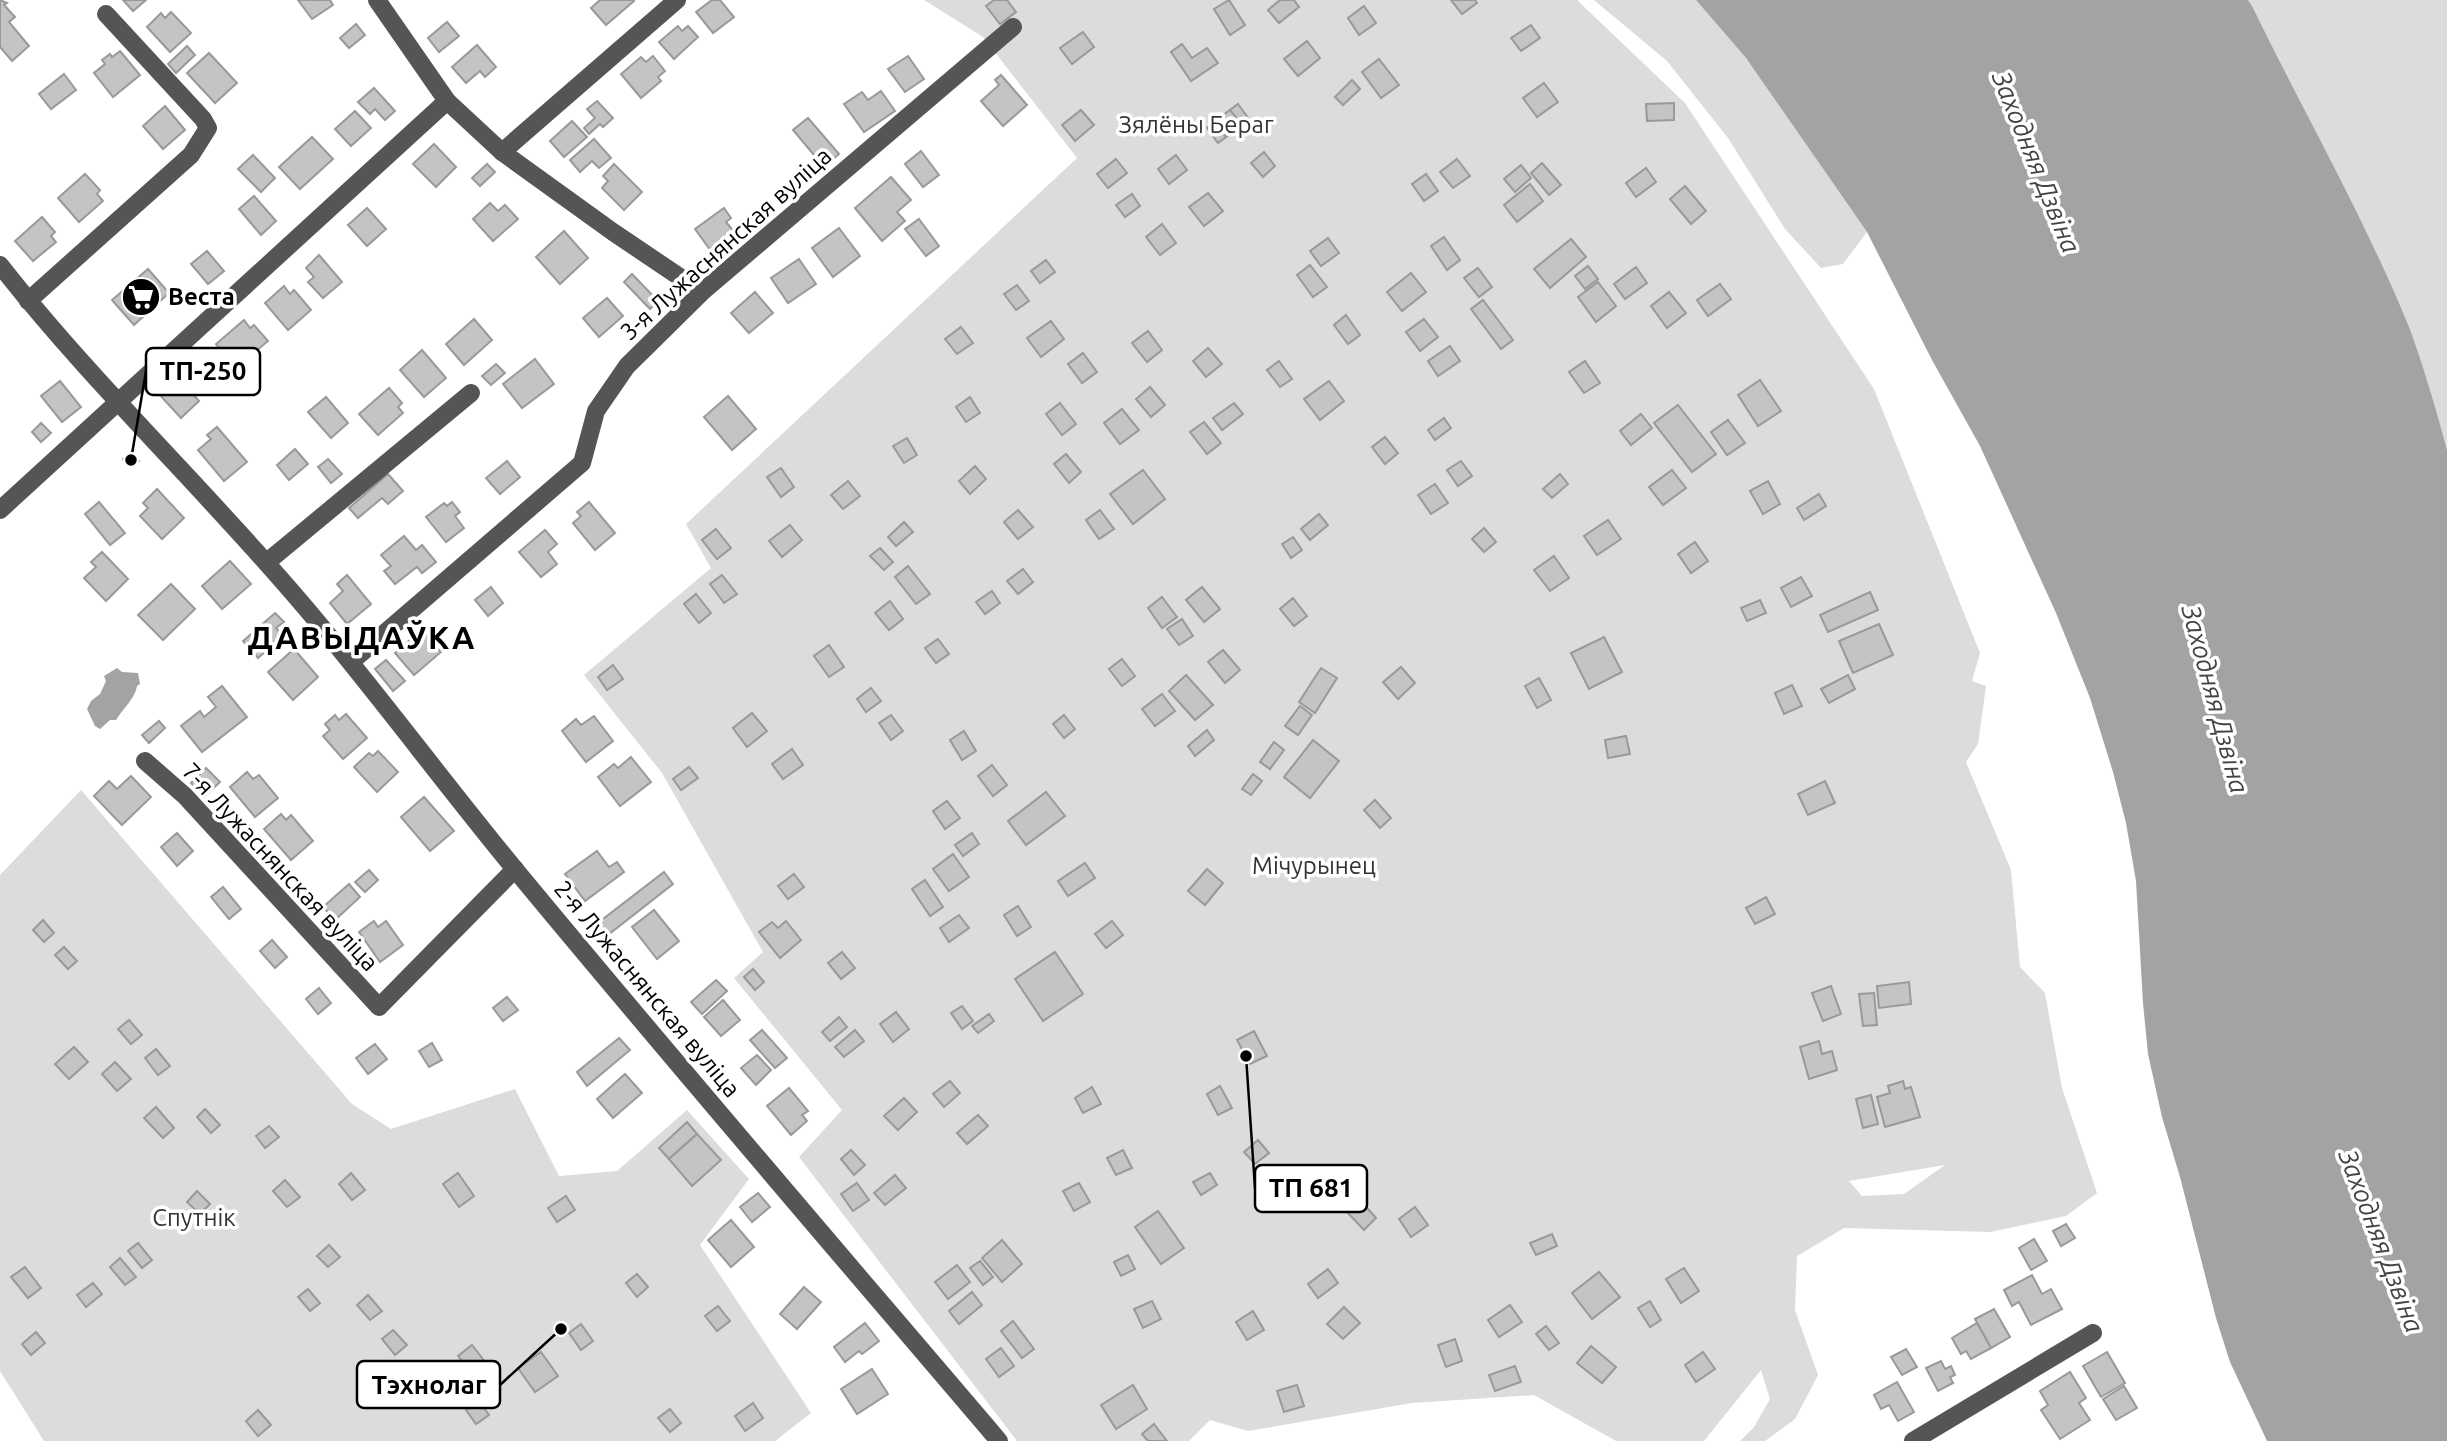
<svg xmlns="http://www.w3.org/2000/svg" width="2447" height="1441" font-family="Ubuntu,sans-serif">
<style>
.green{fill:#dcdcdc;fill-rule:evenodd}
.water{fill:#a3a3a3}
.building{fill:#c4c4c4;stroke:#999;stroke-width:2}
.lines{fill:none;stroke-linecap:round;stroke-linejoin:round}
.minor{stroke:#555;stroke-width:18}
.labels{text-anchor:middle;stroke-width:7;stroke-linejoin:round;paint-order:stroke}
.park-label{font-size:24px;fill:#333;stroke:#fff}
.street-label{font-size:24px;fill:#000;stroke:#fff}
.poi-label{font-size:24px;font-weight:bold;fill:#000;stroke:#fff;text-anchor:start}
.water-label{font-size:26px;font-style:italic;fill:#444;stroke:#fff}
.district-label{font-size:32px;font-weight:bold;letter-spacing:2px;fill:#000;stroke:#fff}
.leader{fill:none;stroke:#000;stroke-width:2.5}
.callout-dot{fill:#000;stroke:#fff;stroke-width:2.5}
.callout{fill:#fff;stroke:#000;stroke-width:2.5}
.callout-label{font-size:26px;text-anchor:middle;font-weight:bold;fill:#000}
</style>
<rect width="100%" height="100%" fill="#fff"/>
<!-- green -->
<g class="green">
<path d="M924,0H1577L1685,103L1874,389L1980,653L1972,681L1986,686L1978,744L1966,762L2011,870L2020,967L2045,993L2062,1088L2097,1193L2066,1216L1990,1232L1844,1228L1797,1256L1795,1310L1818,1375L1795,1419L1765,1441H1740L1754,1427L1770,1399L1761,1370L1704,1441H1616L1534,1395L1412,1403L1248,1431L1210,1420L1189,1441H1017L799,1157L842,1110L734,978L763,952L662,773L584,675L711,568L686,524L1077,158L983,37ZM1945,1165L1904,1194L1862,1196L1849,1181Z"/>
<path d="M1594,0H1696L1746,58L1867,232L1843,264L1821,268L1785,229L1728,138L1667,61Z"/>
<path d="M2248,0H2447V450C2435,408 2425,367 2408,327C2362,215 2302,108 2248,0Z"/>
<path d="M81,790L352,1104L391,1129L515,1089L559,1176L617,1171L687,1110L749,1179L700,1245L811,1413L775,1441H44L0,1371V875Z"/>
</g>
<!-- water -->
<g class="water">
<path d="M1696,0H2248L2252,6C2304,113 2364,217 2409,327C2424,367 2436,409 2447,450V1441H2267L2230,1362L2216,1318L2180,1177L2162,1117L2148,1054L2143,1003L2136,881L2126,823L2113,772L2090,698L2056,613L1980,446L1932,360L1867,232L1746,58Z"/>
<path d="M117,668L122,672L138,673L140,684L137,686C135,699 123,708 116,720H110L100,729L95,726L87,709L91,701L100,694L106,681L104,676Z"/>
</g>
<!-- building -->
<g class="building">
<path d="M0,0L7,3L4,5L15,17L9,22L29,46L12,61L0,47Z"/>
<path d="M123,0H146L133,11Z"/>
<path d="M298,0H330L333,5L312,19Z"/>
<path d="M600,0H633L634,1L606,25L591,8Z"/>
<path d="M712,0H720L734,17L713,33L696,12Z"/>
<path d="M994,0H1007L1016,12L1000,24L986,6Z"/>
<path d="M1229,0L1245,25L1230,35L1214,9Z"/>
<path d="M1280,0H1294L1299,7L1279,23L1268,10Z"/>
<path d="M1451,0H1475L1477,3L1462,14Z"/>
<path d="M1364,6L1376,23L1359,35L1348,18Z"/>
<path d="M171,12L191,33L170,52L147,27L161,13L165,18Z"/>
<path d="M447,22L459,36L439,52L428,38Z"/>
<path d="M356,24L365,35L349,48L340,38Z"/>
<path d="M1531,25L1540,38L1521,51L1511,38Z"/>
<path d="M678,26L682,31L688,26L698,37L674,59L659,42Z"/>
<path d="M1083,32L1094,47L1072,64L1060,48Z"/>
<path d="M1307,41L1320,58L1298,76L1284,59Z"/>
<path d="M1182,44L1192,58L1207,48L1218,63L1191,81L1171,52Z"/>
<path d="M477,45L496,67L485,77L480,71L466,83L452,67Z"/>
<path d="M187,46L195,55L176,73L168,64Z"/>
<path d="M120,51L140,75L113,97L94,73L105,64L102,60L110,54L112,57Z"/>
<path d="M209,53L237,83L215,103L187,73Z"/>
<path d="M653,56L665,71L658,77L661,81L641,98L621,74L641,57L646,62Z"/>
<path d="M908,56L924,79L905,92L888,69Z"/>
<path d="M1379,59L1399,85L1381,98L1362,72Z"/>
<path d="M64,74L76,90L51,109L39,94Z"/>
<path d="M1001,75L1027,105L1003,126L981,101L999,85L995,80Z"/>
<path d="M1352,80L1360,89L1343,105L1335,97Z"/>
<path d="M1544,83L1558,102L1537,117L1523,98Z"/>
<path d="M374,88L395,111L385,120L375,109L370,114L358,102Z"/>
<path d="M881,91L895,111L864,132L844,104L862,92L868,100Z"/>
<path d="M597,101L613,118L603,127L600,124L589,134L584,128L595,118L587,109Z"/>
<path d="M1674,103V120L1647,121L1646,104Z"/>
<path d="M1238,104L1249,119L1242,125L1230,110Z"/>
<path d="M165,106L185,130L163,149L143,126Z"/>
<path d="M1081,110L1094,125L1075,141L1062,125Z"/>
<path d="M1230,110L1242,125L1226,137L1214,122Z"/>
<path d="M355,111L371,128L351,146L335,129Z"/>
<path d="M808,118L839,154L824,167L793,130Z"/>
<path d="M572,121L587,137L564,157L550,141Z"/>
<path d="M1214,122L1226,137L1218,143L1207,128Z"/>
<path d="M312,137L333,159L300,189L279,167Z"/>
<path d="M594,139L611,158L599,168L592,161L580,172L570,160Z"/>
<path d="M434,144L456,167L436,187L413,164Z"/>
<path d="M921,151L939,175L923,187L905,164Z"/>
<path d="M1264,152L1275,166L1263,177L1251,163Z"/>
<path d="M253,155L275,178L261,192L238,169Z"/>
<path d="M1176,155L1187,170L1169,184L1158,169Z"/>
<path d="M1116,159L1127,173L1108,188L1097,174Z"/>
<path d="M1457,159L1470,176L1453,188L1440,172Z"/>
<path d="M1542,163L1561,185L1549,195L1531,173Z"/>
<path d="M487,164L495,172L480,186L472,178Z"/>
<path d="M614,164L642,192L624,210L602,188L608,181L603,176Z"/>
<path d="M1521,165L1531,178L1515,192L1504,179Z"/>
<path d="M1646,168L1656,182L1636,197L1626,183Z"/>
<path d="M85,174L100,190L97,194L103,201L79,222L58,198Z"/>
<path d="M1426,174L1438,191L1424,201L1412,184Z"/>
<path d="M891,177L911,200L897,212L905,221L882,241L855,208Z"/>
<path d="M1530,184L1543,201L1517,222L1504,205Z"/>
<path d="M1685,186L1706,211L1691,224L1670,199Z"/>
<path d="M1208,193L1223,211L1204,226L1189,207Z"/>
<path d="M1132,194L1140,206L1125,217L1116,205Z"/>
<path d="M254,196L276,221L261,235L239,209Z"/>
<path d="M490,203L498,211L505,205L518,219L493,241L473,219Z"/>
<path d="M367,208L386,229L367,246L348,225Z"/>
<path d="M724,208L731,218L726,222L735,233L711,251L695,229Z"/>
<path d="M42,217L55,232L51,236L56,242L33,261L15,241Z"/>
<path d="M919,219L939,246L926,256L905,229Z"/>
<path d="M1162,224L1176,243L1160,255L1146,237Z"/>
<path d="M839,228L860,256L833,277L812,248Z"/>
<path d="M564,231L588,258L560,284L536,257Z"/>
<path d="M1444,237L1460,260L1447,270L1431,246Z"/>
<path d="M1328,238L1339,253L1321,266L1310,251Z"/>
<path d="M1571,239L1586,257L1550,288L1534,269Z"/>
<path d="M207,251L224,271L208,284L191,264Z"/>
<path d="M319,255L342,282L323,298L308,282L314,277L306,268Z"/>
<path d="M799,259L816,284L788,303L771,278Z"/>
<path d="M1046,260L1055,272L1040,283L1031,271Z"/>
<path d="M1310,265L1327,287L1313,297L1297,275Z"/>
<path d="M1588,266L1598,279L1585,289L1575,276Z"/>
<path d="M1636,267L1647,283L1625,299L1614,284Z"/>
<path d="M1478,268L1492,287L1479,297L1464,278Z"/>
<path d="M148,269L169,293L134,325L112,300Z"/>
<path d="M1411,273L1426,292L1402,311L1387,292Z"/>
<path d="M632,274L658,301L650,309L624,282Z"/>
<path d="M1598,282L1616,306L1596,322L1578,297Z"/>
<path d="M1720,284L1731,299L1708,316L1697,300Z"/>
<path d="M1017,285L1029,301L1016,310L1004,294Z"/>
<path d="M284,286L290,294L294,290L311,310L288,330L265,303Z"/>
<path d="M755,292L773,313L749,333L731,313Z"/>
<path d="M1669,292L1686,313L1667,328L1651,306Z"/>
<path d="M607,298L623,316L599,337L583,318Z"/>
<path d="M1483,300L1513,340L1501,349L1471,309Z"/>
<path d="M1346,315L1360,335L1348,344L1334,325Z"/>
<path d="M474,319L492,340L464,365L446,344Z"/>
<path d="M1424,319L1438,337L1420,351L1406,332Z"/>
<path d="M244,320L250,328L254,325L268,341L236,368L216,344Z"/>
<path d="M1051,321L1064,339L1041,357L1027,338Z"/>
<path d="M961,327L973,343L957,354L945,339Z"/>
<path d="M1148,331L1162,350L1147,362L1132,343Z"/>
<path d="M1450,346L1460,361L1438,376L1428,361Z"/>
<path d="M1208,348L1222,364L1206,377L1193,361Z"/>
<path d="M422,350L446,378L424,397L400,370Z"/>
<path d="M1083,353L1097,372L1082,383L1068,364Z"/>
<path d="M535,359L554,384L522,408L503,384Z"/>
<path d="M1279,361L1292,379L1280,387L1267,370Z"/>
<path d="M1585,361L1600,383L1584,393L1569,372Z"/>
<path d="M496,364L505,373L491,385L482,376Z"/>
<path d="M177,377L199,401L181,418L158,393Z"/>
<path d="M1760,380L1781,411L1758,426L1738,395Z"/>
<path d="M60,381L81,407L62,422L41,396Z"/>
<path d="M1329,381L1344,401L1320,420L1304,399Z"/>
<path d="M1150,387L1165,405L1151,417L1136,399Z"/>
<path d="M389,388L402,403L398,407L403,413L378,435L359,414Z"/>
<path d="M728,396L756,429L732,450L704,417Z"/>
<path d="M326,397L348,423L331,438L308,412Z"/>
<path d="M970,397L980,413L966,422L956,407Z"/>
<path d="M1060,403L1076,424L1062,435L1046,414Z"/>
<path d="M1234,403L1243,414L1222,430L1213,418Z"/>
<path d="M1678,405L1716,454L1692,472L1654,423Z"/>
<path d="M1122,409L1139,430L1120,444L1104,423Z"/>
<path d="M1641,414L1652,428L1631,445L1620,431Z"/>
<path d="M1444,418L1451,428L1435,440L1428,430Z"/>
<path d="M1728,420L1745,443L1727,455L1711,432Z"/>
<path d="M1204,422L1221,443L1207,454L1190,432Z"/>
<path d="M41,423L51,433L41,442L32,432Z"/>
<path d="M217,427L247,462L224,481L198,450L211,439L207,435Z"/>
<path d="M1385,437L1398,453L1385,464L1372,447Z"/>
<path d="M907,438L917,455L904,463L893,446Z"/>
<path d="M295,449L308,464L289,480L277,465Z"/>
<path d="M132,452L139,461L131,467L123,459Z"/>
<path d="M1066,454L1081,472L1069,483L1054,464Z"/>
<path d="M328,459L342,474L331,483L318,467Z"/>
<path d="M507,461L520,477L500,494L486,478Z"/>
<path d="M1461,461L1472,476L1458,486L1447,470Z"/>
<path d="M975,466L986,479L970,494L959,481Z"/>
<path d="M781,468L794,487L781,497L767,477Z"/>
<path d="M1143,470L1165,499L1133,524L1110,494Z"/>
<path d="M1672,470L1686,488L1663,505L1649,487Z"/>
<path d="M388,474L403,491L388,504L382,498L358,518L349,508Z"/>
<path d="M1560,474L1568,484L1552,498L1543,489Z"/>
<path d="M848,481L860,496L843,509L831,495Z"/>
<path d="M1768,481L1780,504L1763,514L1750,491Z"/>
<path d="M1435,484L1448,503L1431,514L1418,495Z"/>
<path d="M157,489L184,518L162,539L140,516L148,508L143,503Z"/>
<path d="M1819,494L1826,506L1804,520L1797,508Z"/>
<path d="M99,502L125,533L110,545L85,514Z"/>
<path d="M452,502L460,512L455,516L464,528L446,542L426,517L444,503L447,506Z"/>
<path d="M589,502L615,533L595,550L573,523L581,516L577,512Z"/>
<path d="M1018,510L1033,527L1018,539L1004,522Z"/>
<path d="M1100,510L1114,529L1099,539L1086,520Z"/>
<path d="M1319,514L1328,525L1310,540L1301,529Z"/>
<path d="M1608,520L1621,539L1597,555L1584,536Z"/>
<path d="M904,522L913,532L896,546L888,537Z"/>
<path d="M790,525L802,540L782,557L769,541Z"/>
<path d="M1484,528L1496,542L1484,552L1472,539Z"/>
<path d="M716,529L731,548L717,559L702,540Z"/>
<path d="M545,530L557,544L548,552L557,564L541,577L519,552Z"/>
<path d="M404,536L416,550L422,545L436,562L422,573L417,567L395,584L384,571L391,566L381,555Z"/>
<path d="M1293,537L1302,550L1291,558L1282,544Z"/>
<path d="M1695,542L1708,561L1691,573L1678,554Z"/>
<path d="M880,548L893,562L884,570L870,556Z"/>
<path d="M102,552L128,579L106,601L84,578L96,567L91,562Z"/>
<path d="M1554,556L1569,578L1550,591L1534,570Z"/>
<path d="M230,561L251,584L222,609L202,586Z"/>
<path d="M908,566L930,594L916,604L895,577Z"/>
<path d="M1023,569L1033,582L1018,594L1007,581Z"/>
<path d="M347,575L371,604L347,624L330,603L343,591L337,584Z"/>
<path d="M722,575L737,594L724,603L710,584Z"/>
<path d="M1801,577L1812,596L1791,607L1781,588Z"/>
<path d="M171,584L195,609L163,640L138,615Z"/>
<path d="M491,587L503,603L488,616L475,600Z"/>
<path d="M1202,587L1220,609L1204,622L1186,600Z"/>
<path d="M992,591L1000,603L985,614L976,602Z"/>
<path d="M1870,592L1878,610L1828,632L1820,615Z"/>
<path d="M696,594L711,613L699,623L684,604Z"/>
<path d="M1162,597L1177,617L1162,628L1148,608Z"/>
<path d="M1293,598L1307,616L1294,626L1280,609Z"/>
<path d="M1760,600L1766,613L1747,621L1741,608Z"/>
<path d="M890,601L903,619L889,630L875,613Z"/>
<path d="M275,613L284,622L276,628L283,636L258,658L243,641Z"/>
<path d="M1182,619L1193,636L1179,645L1167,629Z"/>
<path d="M1879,624L1893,655L1853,673L1839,641Z"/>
<path d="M422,629L441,652L414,675L395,653Z"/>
<path d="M1604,637L1622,672L1589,689L1571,653Z"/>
<path d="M938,639L949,654L936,663L925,648Z"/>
<path d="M829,645L844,667L829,677L814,656Z"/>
<path d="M294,649L318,677L293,700L268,672Z"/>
<path d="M1223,650L1240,670L1225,683L1208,662Z"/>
<path d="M1122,659L1135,676L1122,686L1109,669Z"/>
<path d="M386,660L405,681L393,691L375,669Z"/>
<path d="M613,665L623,679L607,690L598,677Z"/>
<path d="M1401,667L1415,683L1398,699L1383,682Z"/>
<path d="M1321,668L1337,678L1315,713L1299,702Z"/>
<path d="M1186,675L1213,705L1195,720L1169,691Z"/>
<path d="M1848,675L1855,689L1829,703L1821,689Z"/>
<path d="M1539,678L1551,700L1537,708L1525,686Z"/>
<path d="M1792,685L1802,706L1784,714L1775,693Z"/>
<path d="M222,686L247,717L202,752L181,726L200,711L204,717L216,707L208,697Z"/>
<path d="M871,688L881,701L866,712L857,699Z"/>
<path d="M1162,694L1175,711L1155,726L1142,709Z"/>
<path d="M1300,706L1312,715L1298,735L1285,726Z"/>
<path d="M752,713L767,731L747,747L733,728Z"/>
<path d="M346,714L367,738L343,759L323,736L330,730L325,724L335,715L339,720Z"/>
<path d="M891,715L903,731L891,740L879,723Z"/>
<path d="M1064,715L1075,729L1064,738L1053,724Z"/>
<path d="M594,716L613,741L586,762L562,731L576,719L581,725Z"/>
<path d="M159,721L165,728L149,743L142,735Z"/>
<path d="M1207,730L1214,740L1195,756L1188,746Z"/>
<path d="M964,731L976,751L962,760L950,740Z"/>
<path d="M1626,736L1630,754L1608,758L1605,740Z"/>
<path d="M1313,740L1339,761L1310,798L1284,777Z"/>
<path d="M1274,742L1284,750L1270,769L1260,762Z"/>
<path d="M792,749L803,765L783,779L772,764Z"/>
<path d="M378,751L398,772L377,792L354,767L369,753L373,756Z"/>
<path d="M631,757L651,782L620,806L598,777L614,764L618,768Z"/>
<path d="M992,765L1007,785L993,796L978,776Z"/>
<path d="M689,767L698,778L681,790L673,779Z"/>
<path d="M206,768L220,782L204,797L191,783Z"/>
<path d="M247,772L253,779L259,775L278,798L255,817L230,787Z"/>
<path d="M1253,774L1262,781L1251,795L1242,789Z"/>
<path d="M131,776L151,797L122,825L94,796L109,781L117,789Z"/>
<path d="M1825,781L1835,803L1808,815L1798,794Z"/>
<path d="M1046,792L1065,816L1026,845L1008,821Z"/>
<path d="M424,797L454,831L430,851L401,817Z"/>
<path d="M1375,800L1391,818L1380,828L1364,810Z"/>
<path d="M947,801L960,818L945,829L933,811Z"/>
<path d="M281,814L286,820L291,815L313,841L291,860L264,829Z"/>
<path d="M177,833L193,851L177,866L161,847Z"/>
<path d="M972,833L979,844L963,856L955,845Z"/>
<path d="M597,851L609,867L617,862L624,872L585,901L565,874Z"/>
<path d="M953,854L969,877L949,891L933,869Z"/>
<path d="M1085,863L1095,878L1068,896L1058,881Z"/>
<path d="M1207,869L1223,883L1205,905L1188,891Z"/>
<path d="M369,870L378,880L365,892L355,882Z"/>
<path d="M664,872L673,884L604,938L594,926Z"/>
<path d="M794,874L804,887L788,899L778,886Z"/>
<path d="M925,880L943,907L930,916L912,889Z"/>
<path d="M349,884L360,897L335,920L323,907Z"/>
<path d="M223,887L241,909L229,919L211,897Z"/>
<path d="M1766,897L1775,914L1755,924L1746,908Z"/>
<path d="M1018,906L1031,927L1017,936L1004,915Z"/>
<path d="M654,910L679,941L657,959L632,927Z"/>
<path d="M959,915L969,928L949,942L940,928Z"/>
<path d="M43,920L54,933L44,942L33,930Z"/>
<path d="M374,921L378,927L386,921L403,945L380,962L359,932Z"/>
<path d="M786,921L801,940L780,958L759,932L772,922L778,928Z"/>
<path d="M1112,921L1123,935L1106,948L1095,934Z"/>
<path d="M272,940L287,957L275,968L260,951Z"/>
<path d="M64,947L77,961L68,969L55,955Z"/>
<path d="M842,952L855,968L841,979L828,963Z"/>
<path d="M1055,952L1083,994L1043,1021L1015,979Z"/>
<path d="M753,969L764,982L755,990L744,977Z"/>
<path d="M716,980L727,991L702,1014L691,1002Z"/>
<path d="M1909,982L1911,1004L1879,1008L1877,986Z"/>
<path d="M1831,986L1841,1014L1823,1021L1812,993Z"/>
<path d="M319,988L331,1003L318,1014L306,999Z"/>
<path d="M1874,993L1877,1025L1863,1026L1859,994Z"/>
<path d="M507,997L518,1010L503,1021L493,1008Z"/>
<path d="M723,1000L740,1020L721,1036L704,1017Z"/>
<path d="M962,1006L973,1021L962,1029L951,1013Z"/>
<path d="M896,1012L909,1029L893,1042L880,1024Z"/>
<path d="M989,1014L994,1021L978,1033L972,1026Z"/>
<path d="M839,1017L847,1027L830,1041L822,1032Z"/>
<path d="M129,1020L142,1035L131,1044L118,1029Z"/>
<path d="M762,1030L787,1058L775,1068L750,1040Z"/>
<path d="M855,1030L864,1041L844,1057L835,1047Z"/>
<path d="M1254,1031L1267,1056L1250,1064L1237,1040Z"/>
<path d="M619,1038L630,1050L587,1086L577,1072Z"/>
<path d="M1819,1041L1822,1054L1832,1051L1837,1070L1809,1079L1800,1047Z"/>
<path d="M432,1043L442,1060L429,1067L419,1051Z"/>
<path d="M375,1044L387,1059L368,1074L356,1058Z"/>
<path d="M74,1047L88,1062L69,1079L55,1064Z"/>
<path d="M156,1049L170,1066L158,1075L145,1058Z"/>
<path d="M757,1055L771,1070L756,1085L741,1068Z"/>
<path d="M115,1062L131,1079L117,1091L102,1074Z"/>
<path d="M625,1074L642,1093L613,1118L597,1099Z"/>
<path d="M950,1081L960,1093L944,1107L933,1094Z"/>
<path d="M1903,1081L1905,1089L1911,1087L1920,1117L1885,1127L1877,1097L1890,1093L1888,1086Z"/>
<path d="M1220,1086L1232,1108L1218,1115L1207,1094Z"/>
<path d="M1092,1087L1101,1104L1083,1113L1075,1098Z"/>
<path d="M789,1088L808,1111L802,1115L807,1121L791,1135L767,1106Z"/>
<path d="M1871,1095L1878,1124L1863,1128L1856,1099Z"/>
<path d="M904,1098L917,1112L898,1130L884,1116Z"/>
<path d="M156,1107L174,1128L163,1138L144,1118Z"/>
<path d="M205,1109L220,1125L211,1133L197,1117Z"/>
<path d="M978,1115L988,1126L967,1144L957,1133Z"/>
<path d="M687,1122L697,1134L669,1159L659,1148Z"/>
<path d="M269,1126L279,1137L265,1148L256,1136Z"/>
<path d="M697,1134L721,1160L692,1186L669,1159Z"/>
<path d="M1258,1140L1269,1153L1255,1164L1244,1152Z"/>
<path d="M851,1150L865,1165L854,1175L841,1159Z"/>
<path d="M1123,1150L1132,1168L1116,1175L1107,1158Z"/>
<path d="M351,1173L365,1190L352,1200L339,1184Z"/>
<path d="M458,1173L474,1196L459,1207L443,1184Z"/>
<path d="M1210,1173L1217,1185L1201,1195L1193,1182Z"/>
<path d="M895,1175L906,1188L885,1205L874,1193Z"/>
<path d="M285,1180L300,1197L287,1207L273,1191Z"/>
<path d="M857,1183L869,1200L853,1211L841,1194Z"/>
<path d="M1079,1183L1090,1202L1074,1211L1063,1191Z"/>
<path d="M197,1191L210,1204L200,1214L187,1202Z"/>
<path d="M758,1193L770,1207L752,1222L740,1207Z"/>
<path d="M566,1196L575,1210L557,1222L548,1208Z"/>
<path d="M1360,1200L1376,1218L1364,1230L1347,1212Z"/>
<path d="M1415,1207L1428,1225L1411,1237L1399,1219Z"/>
<path d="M1158,1211L1184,1248L1161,1264L1135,1227Z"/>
<path d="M731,1220L754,1247L731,1267L708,1240Z"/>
<path d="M2066,1224L2075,1238L2061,1246L2053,1231Z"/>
<path d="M1552,1234L1557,1246L1536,1255L1530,1243Z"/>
<path d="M2034,1239L2047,1261L2031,1270L2019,1248Z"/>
<path d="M1002,1240L1022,1264L1002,1282L982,1258Z"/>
<path d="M138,1243L152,1260L142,1268L128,1251Z"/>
<path d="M329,1245L340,1257L328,1267L317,1256Z"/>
<path d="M1128,1255L1135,1269L1121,1276L1114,1262Z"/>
<path d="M120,1258L136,1277L125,1285L110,1267Z"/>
<path d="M980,1261L993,1277L983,1285L970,1268Z"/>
<path d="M957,1265L970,1282L948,1299L935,1282Z"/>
<path d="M25,1267L41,1288L28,1298L11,1277Z"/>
<path d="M1684,1268L1699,1291L1681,1303L1666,1279Z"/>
<path d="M1328,1269L1338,1283L1318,1298L1308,1284Z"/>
<path d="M1599,1272L1620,1297L1592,1319L1572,1293Z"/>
<path d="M637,1274L648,1287L637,1297L626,1283Z"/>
<path d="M2032,1275L2042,1294L2051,1289L2062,1309L2031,1325L2019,1302L2012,1306L2004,1290Z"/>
<path d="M93,1283L102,1294L86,1307L77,1295Z"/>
<path d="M804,1287L821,1302L797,1329L780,1314Z"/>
<path d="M308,1289L320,1303L310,1311L298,1297Z"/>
<path d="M972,1292L982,1305L959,1324L949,1311Z"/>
<path d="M368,1295L382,1311L370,1320L357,1305Z"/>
<path d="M1152,1301L1161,1319L1143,1328L1134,1309Z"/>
<path d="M1650,1301L1661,1320L1650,1327L1638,1308Z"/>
<path d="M1510,1305L1522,1322L1499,1337L1488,1320Z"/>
<path d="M718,1306L730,1321L717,1331L705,1316Z"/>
<path d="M1344,1307L1360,1323L1343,1339L1327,1324Z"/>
<path d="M1994,1309L2010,1337L1991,1348L1975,1319Z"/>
<path d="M1253,1311L1264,1330L1247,1340L1236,1322Z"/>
<path d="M1013,1321L1034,1349L1022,1358L1001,1331Z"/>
<path d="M865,1323L879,1341L862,1354L859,1351L845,1362L834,1347Z"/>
<path d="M1977,1323L1991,1348L1971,1359L1966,1351L1961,1354L1952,1338Z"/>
<path d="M581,1324L593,1341L581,1350L569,1333Z"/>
<path d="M1546,1326L1559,1343L1549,1350L1536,1334Z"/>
<path d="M393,1330L407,1345L395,1355L382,1339Z"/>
<path d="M36,1332L45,1343L31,1355L22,1344Z"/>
<path d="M1455,1339L1462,1361L1446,1367L1438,1345Z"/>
<path d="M472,1345L486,1363L472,1374L458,1356Z"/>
<path d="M1591,1346L1616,1367L1602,1383L1577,1363Z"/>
<path d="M1001,1348L1014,1366L999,1377L986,1359Z"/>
<path d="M1906,1349L1917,1367L1902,1375L1891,1357Z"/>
<path d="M541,1352L558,1376L535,1392L518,1368Z"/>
<path d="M1703,1352L1715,1369L1696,1382L1685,1365Z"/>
<path d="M2107,1352L2125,1383L2101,1397L2083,1366Z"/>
<path d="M1941,1361L1945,1369L1951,1366L1955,1375L1950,1377L1953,1383L1938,1391L1926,1368Z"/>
<path d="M1515,1366L1521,1382L1495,1391L1489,1375Z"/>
<path d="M872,1369L888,1394L857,1414L841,1389Z"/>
<path d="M2070,1372L2086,1398L2079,1403L2090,1420L2060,1439L2041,1410L2048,1405L2040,1391Z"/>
<path d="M1897,1382L1914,1412L1898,1421L1889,1405L1881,1409L1874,1395Z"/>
<path d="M1133,1385L1147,1409L1116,1429L1101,1405Z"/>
<path d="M1297,1385L1304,1406L1284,1412L1277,1391Z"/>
<path d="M2124,1386L2137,1408L2116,1420L2103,1399Z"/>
<path d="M479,1401L489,1415L476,1424L466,1410Z"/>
<path d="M753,1403L763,1418L745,1431L735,1416Z"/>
<path d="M670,1409L681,1423L670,1432L658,1418Z"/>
<path d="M258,1410L271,1425L258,1436L246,1421Z"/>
<path d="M1154,1424L1167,1441H1148L1142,1434Z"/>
</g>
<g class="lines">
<!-- minor -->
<g class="minor">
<path d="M377,0L447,101L502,152L613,232L702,292"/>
<path d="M502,152L677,0"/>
<path d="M0,265C94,385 206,490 304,606C378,693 445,785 518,873C676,1064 838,1252 999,1441"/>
<path d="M28,301L191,155L208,128L203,119L106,14"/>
<path d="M0,510L447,101"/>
<path d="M267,562L471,393"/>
<path d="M351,662L582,463L596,411L627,366L702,292L1013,27"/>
<path d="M145,761L185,796L379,1007L515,869"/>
<path d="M1913,1441L2093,1333"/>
</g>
</g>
<!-- icons -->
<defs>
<g id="supermarket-disc" transform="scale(2.0125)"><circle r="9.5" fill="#000" stroke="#fff"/><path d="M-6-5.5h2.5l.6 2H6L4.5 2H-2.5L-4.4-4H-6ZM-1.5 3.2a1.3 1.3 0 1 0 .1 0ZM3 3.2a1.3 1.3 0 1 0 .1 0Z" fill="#fff"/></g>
</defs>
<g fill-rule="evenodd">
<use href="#supermarket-disc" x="141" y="297"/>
</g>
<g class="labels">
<!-- park labels -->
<g class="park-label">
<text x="1196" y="133">Зялёны Бераг</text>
<text x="1314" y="874">Мічурынец</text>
<text x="194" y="1226">Спутнік</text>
</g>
<!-- street labels -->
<g class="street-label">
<text transform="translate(726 244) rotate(-42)" y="8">3-я Лужаснянская вуліца</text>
<text transform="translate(280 867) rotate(47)" y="8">7-я Лужаснянская вуліца</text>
<text transform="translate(647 989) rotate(50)" y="8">2-я Лужаснянская вуліца</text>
</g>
<!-- poi labels -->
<g class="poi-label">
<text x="168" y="305">Веста</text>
</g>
<!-- water labels -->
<g class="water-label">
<text transform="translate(2036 162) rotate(68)" y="9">Заходняя Дзвіна</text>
<text transform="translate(2215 699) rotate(75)" y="9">Заходняя Дзвіна</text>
<text transform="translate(2381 1241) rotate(69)" y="9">Заходняя Дзвіна</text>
</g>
<!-- district labels -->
<g class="district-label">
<text x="362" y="649">ДАВЫДАЎКА</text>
</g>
</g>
<!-- callouts -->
<path class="leader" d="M131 460L146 371M1246 1056L1255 1188M561 1329L500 1385"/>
<g class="callout-dot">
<circle cx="131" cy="460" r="7"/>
<circle cx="1246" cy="1056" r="7"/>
<circle cx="561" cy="1329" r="7"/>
</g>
<g class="callout">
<rect x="146" y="348" width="114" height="47" rx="7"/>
<rect x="1255" y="1165" width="112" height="47" rx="7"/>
<rect x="357" y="1361" width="143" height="47" rx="7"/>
</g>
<g class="callout-label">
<text x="203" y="380">ТП-250</text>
<text x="1311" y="1197">ТП 681</text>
<text x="429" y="1394">Тэхнолаг</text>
</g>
</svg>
